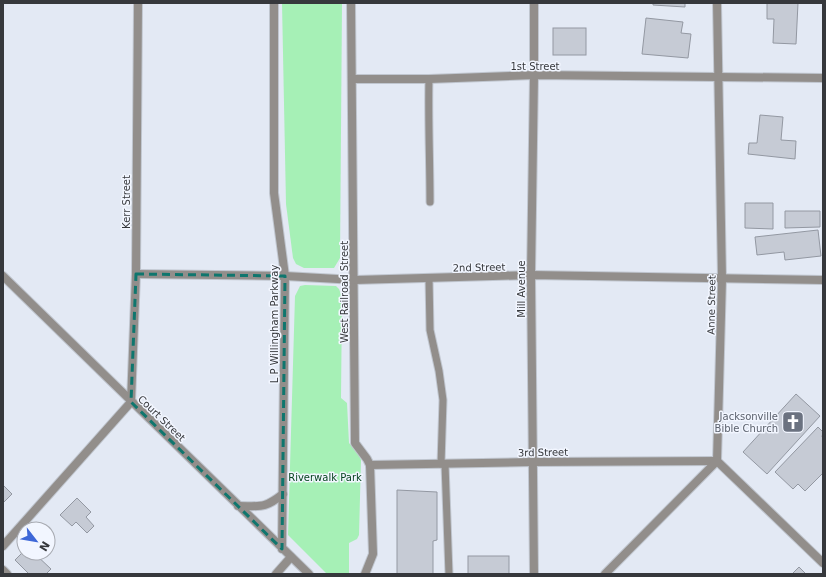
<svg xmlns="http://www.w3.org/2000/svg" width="826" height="577" font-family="'DejaVu Sans',sans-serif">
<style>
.green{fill:#a6f0b6}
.building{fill:#c6cbd5;stroke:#9398a2}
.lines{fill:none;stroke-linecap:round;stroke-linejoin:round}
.lane-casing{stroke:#c0c6cf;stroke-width:9}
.street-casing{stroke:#c0c6cf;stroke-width:10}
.lane{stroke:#928e8b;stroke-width:7}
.street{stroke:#928e8b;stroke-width:8}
.marked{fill:none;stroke:#0f766e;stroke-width:3;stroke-dasharray:8 5;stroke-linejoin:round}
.labels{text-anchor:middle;stroke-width:3;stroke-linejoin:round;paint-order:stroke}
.street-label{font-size:10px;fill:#36383c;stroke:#f2f6ff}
.worship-label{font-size:10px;fill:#5b616d;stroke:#f2f6ff;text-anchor:end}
.park-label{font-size:10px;fill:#05431e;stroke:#f2f6ff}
</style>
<rect width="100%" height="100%" fill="#e3e9f4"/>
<!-- green -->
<g class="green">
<path d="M282,3H342L340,258L334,268H304L296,264L293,258L286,204Z"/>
<path d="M305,285L336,286L339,289L342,297L341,398L347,403L349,443L358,453L361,460L359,535L357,539L349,543V574H327L288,535L295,296L300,286Z"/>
</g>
<!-- building -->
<g class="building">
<path d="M653,3H685V7L653,5Z"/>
<path d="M767,3H798L796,44L773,43L774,19H767Z"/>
<path d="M646,18L683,22L681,33L691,34L688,58L642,54Z"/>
<rect x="553" y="28" width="33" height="27"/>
<path d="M760,115L783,117L781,140L796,141L795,159L748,154L749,143H757Z"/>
<path d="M745,203H773V229L745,228Z"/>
<path d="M785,211H820V227L785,228Z"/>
<path d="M818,230L821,256L785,260L784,252L757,255L755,237Z"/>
<path d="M796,394L820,416L767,474L743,452Z"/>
<path d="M818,427L823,432L822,437L823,438V473L805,491L798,484L793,489L775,472Z"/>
<path d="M3,485L12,494L3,503Z"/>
<path d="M397,490L437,492V540L433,541V574H397Z"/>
<path d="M77,498L91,512L86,517L94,526L87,533L76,522L72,526L60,515Z"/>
<path d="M24,551V553H34L51,569L46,574H29L15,560Z"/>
<rect x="468" y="556" width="41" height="18"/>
<path d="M799,567L806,574H792Z"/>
</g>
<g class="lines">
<!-- lane casing -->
<g class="lane-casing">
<g id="lane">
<path d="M429,79C428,120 430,161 430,202"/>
<path d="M429,278L430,330L439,371L443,400L441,464"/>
<path d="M445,464L449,574"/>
</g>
</g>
<!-- street casing -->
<g class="street-casing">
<g id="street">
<path d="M274,3V193L285,276L282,549"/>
<path d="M351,3L355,443L367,459L370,465L373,554L365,574"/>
<path d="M534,3V75L531,275L534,574"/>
<path d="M717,3L722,279L717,461L823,563"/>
<path d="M352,79H429L534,75L823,78"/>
<path d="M136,274L285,276L355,280L531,275L823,280"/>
<path d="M3,276L309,574"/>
<path d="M370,465L532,462L717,461"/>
<path d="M238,506C261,506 264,509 283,494"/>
<path d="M3,546L131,402L136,274L138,3"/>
<path d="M3,570L7,574"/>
<path d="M276,574L291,557"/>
<path d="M605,574L717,461"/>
</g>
</g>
<!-- lane -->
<use href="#lane" class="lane"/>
<!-- street -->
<use href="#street" class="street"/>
</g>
<!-- marked area -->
<path class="marked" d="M136,274L285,276L282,549L131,402Z"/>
<!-- icons -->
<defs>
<g id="church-square" transform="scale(1.15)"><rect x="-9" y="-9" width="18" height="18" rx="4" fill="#6b7280" stroke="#f2f6ff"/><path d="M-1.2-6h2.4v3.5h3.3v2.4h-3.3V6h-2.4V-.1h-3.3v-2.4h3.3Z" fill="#fff"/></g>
</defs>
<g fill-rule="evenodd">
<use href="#church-square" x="793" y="422"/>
</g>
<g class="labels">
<!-- street labels -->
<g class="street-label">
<text x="535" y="70">1st Street</text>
<text transform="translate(126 202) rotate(-90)" y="4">Kerr Street</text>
<text transform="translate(479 267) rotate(-1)" y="4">2nd Street</text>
<text transform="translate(521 289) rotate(-90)" y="4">Mill Avenue</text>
<text transform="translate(344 292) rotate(-90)" y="4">West Railroad Street</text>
<text transform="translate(711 305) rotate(-89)" y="4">Anne Street</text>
<text transform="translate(274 324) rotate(-90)" y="4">L P Willingham Parkway</text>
<text transform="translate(162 418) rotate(44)" y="4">Court Street</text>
<text transform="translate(543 452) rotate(-1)" y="4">3rd Street</text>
</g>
<!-- worship labels -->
<g class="worship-label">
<text x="778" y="420">Jacksonville<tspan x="778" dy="12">Bible Church</tspan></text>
</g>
<!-- park labels -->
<g class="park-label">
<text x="325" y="481">Riverwalk Park</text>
</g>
</g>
<!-- border -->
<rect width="826" height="577" fill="none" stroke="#36383c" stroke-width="8"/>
<!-- north arrow -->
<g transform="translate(36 541) rotate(121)"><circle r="19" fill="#f2f6ff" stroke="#a7aab1"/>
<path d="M0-3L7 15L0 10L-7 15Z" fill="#3d67d8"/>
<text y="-6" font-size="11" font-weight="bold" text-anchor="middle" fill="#36383c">N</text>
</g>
</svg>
